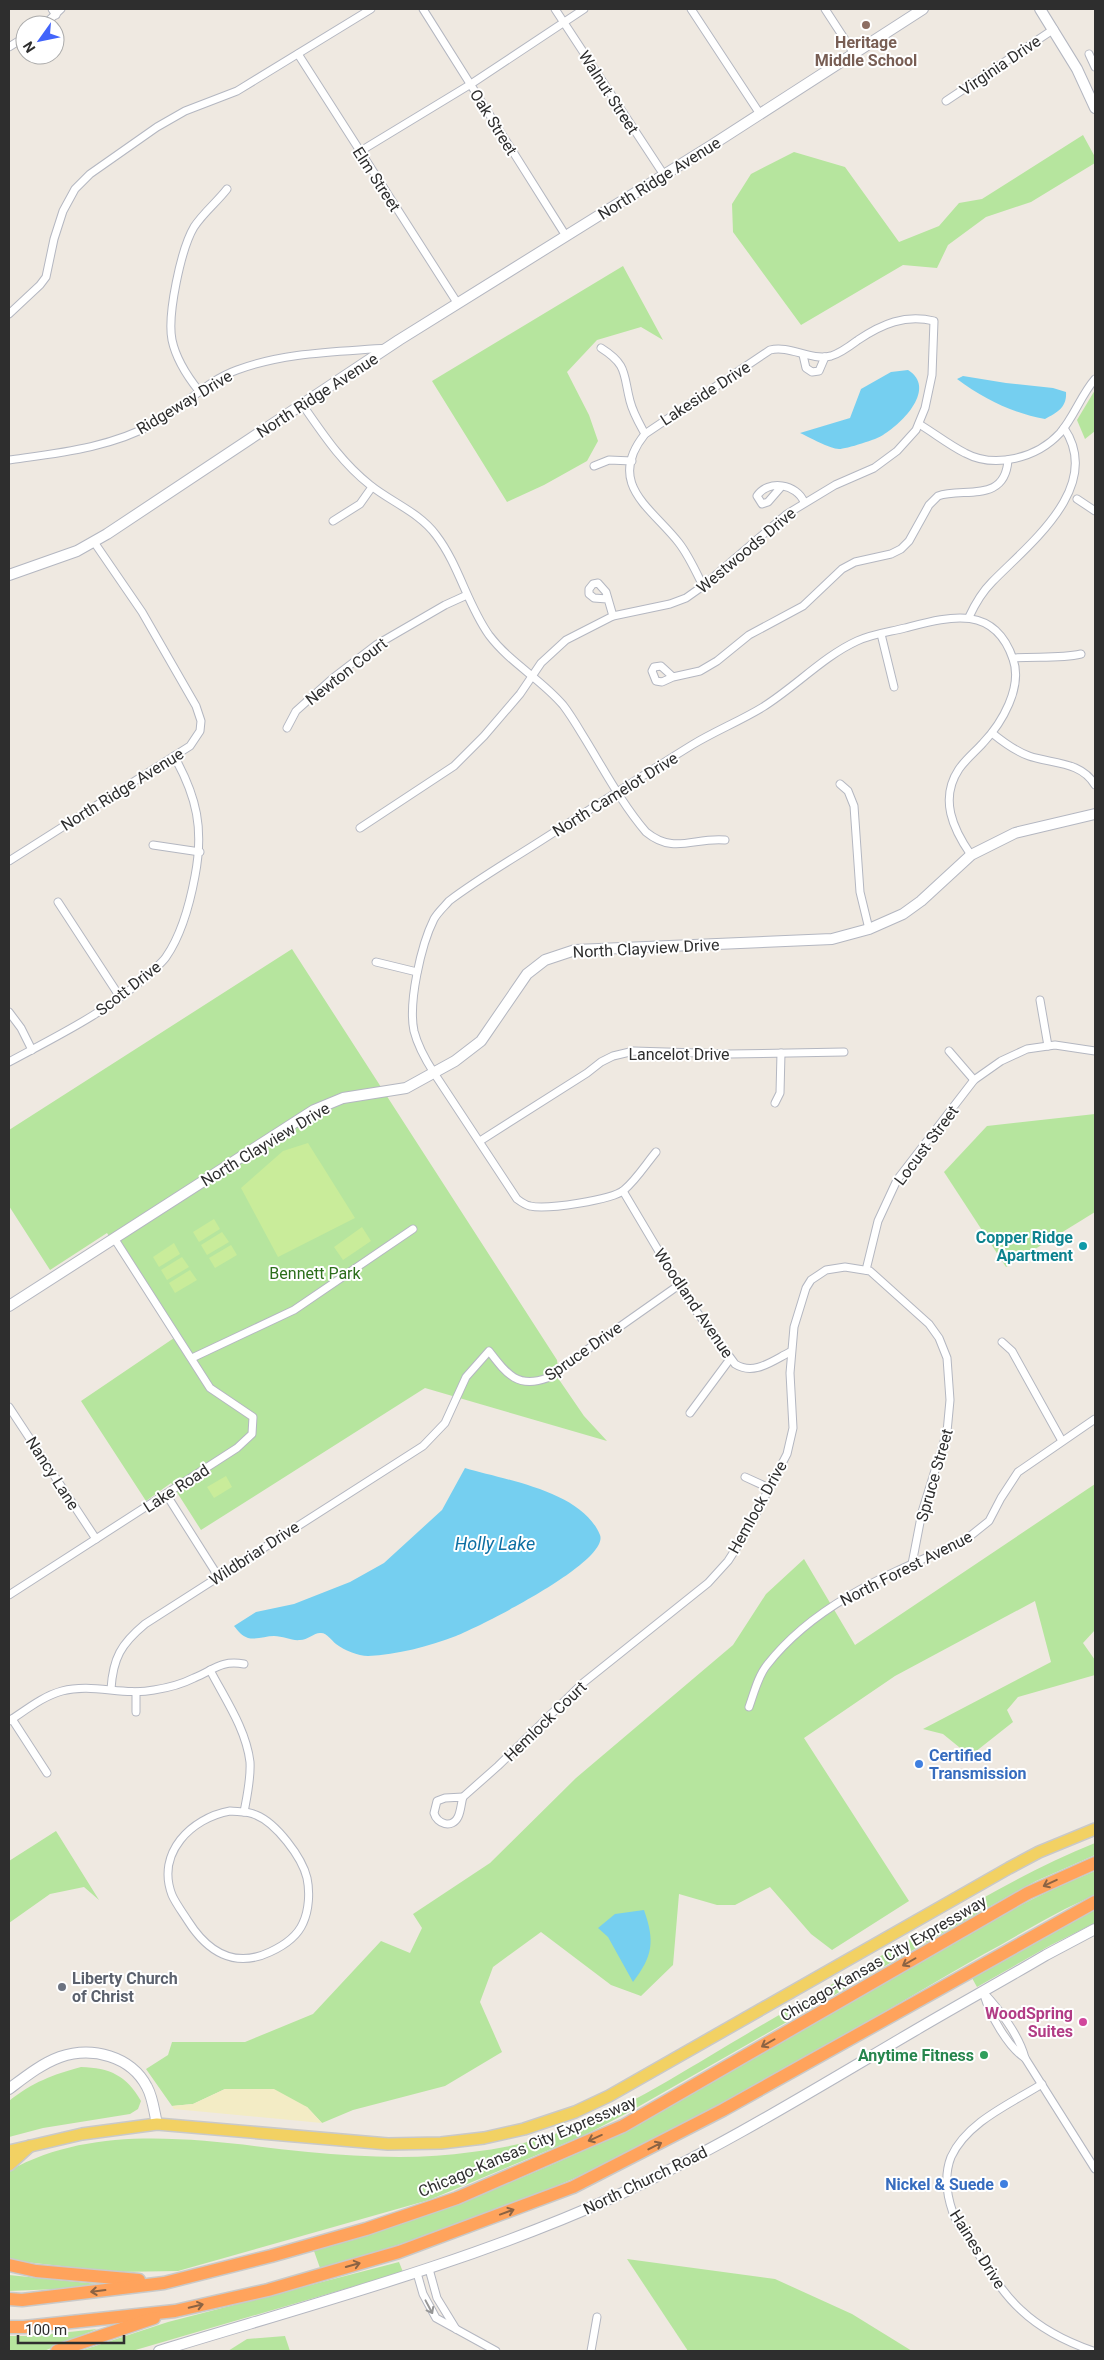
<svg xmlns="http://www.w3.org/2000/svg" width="1104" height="2360" font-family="Roboto,sans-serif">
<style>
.green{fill:#b6e59e}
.sand{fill:#f3ecc5}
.pitch{fill:#c9ec9a}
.water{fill:#75cff0}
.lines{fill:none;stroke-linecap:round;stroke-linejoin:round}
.street-casing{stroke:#b4b7c1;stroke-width:9}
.secondary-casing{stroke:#b4b7c1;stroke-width:12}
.primary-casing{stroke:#c9c9c9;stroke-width:14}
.highway-casing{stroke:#c9c9c9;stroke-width:15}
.street{stroke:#fff;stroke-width:7}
.secondary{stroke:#fff;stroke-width:10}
.primary{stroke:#f2d163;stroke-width:11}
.highway{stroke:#ffa35c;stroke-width:12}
.oneway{stroke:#8c6343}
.oneway2{stroke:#969696}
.education-dot{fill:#8d6e63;stroke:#fff;stroke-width:2}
.culture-dot{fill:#0f9aa8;stroke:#fff;stroke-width:2}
.shop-dot{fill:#3f7fe0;stroke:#fff;stroke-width:2}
.worship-dot{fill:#6b7280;stroke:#fff;stroke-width:2}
.hotel-dot{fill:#d1479c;stroke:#fff;stroke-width:2}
.leisure-dot{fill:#2e9e5b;stroke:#fff;stroke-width:2}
.labels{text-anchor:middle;stroke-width:4;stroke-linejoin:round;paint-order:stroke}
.education-label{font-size:16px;font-weight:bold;fill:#785e54;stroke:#fff}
.street-label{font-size:16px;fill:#2e2e2e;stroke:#fff}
.culture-label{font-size:16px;font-weight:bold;fill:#0d838f;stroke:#fff;text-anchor:end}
.park-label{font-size:16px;fill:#2c6e1b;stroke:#fff}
.shop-label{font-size:16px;font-weight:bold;fill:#366cbe;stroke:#fff;text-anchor:start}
.worship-label{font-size:16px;font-weight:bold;fill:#5b616d;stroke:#fff;text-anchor:start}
.hotel-label{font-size:16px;font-weight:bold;fill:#b23c85;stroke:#fff;text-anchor:end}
.leisure-label{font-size:16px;font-weight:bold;fill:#27864d;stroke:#fff;text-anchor:end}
.water-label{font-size:18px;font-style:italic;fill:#0d6fa3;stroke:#fff}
</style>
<rect width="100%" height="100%" fill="#efe9e1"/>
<!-- green -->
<g class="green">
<path d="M1083,135L1095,157V163L1031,202L986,217L948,245L937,268L903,265L801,325L733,232L732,204L751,174L794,152L845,167L899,242L939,226L959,203L982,199Z"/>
<path d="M623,266L663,340L641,327L597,340L567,372L589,415L598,441L587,461L544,485L507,502L432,381Z"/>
<path d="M1095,390V431L1085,439L1077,420Z"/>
<path d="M292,949L557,1360L560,1381L584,1416L607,1441L425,1388L201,1530L171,1483L146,1501L81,1401L174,1338L107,1233L50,1270L9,1206V1130Z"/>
<path d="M1095,1114V1212L1006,1267L944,1172L987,1126Z"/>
<path d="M1095,1484V1630L1083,1643L1095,1660V1675L1018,1697L1007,1710L1013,1722L970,1756L943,1734L923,1729L1051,1662L1035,1601L895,1676L804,1738L909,1901L832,1950L811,1934L770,1887L735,1905H717L679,1894L673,1965L641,1996L611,1985L541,1932L493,1967L480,2002L502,2052L445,2086L353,2110L322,2123L307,2107L225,2089L193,2104L172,2106L146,2069L168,2055L172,2042H245L313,2014L381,1941L410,1953L422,1928L413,1914L490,1863L576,1778L733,1645L766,1594L804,1559L855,1645Z"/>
<path d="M56,1831L99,1900L84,1887L50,1894L9,1923V1861Z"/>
<path d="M1095,1843V1855L1036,1881L971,1917L629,2112L585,2135L429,2200L178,2271L115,2272L25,2262L9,2258V2171C100,2120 210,2142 308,2152C362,2157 419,2160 472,2152C505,2148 538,2141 569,2129C630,2107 685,2070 740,2038C806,1999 872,1961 938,1923C990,1894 1040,1865 1095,1843Z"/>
<path d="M1095,1871V1895C1057,1911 1021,1934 984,1954C910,1996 837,2041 763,2083C624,2163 475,2226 320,2268L314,2251C422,2216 531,2180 632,2126C725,2076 817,2020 909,1967C970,1932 1030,1897 1095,1871Z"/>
<path d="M1095,1909V1923L1051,1945L977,1987L972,1978L1064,1924Z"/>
<path d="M81,2067C110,2068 126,2075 141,2101L138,2109L130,2114L43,2128L9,2137V2101C33,2082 52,2075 81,2067Z"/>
<path d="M627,2259L775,2279L852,2314L912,2351H688Z"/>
<path d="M399,2262L403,2272L132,2351H80L168,2322Z"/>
<path d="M9,2275L98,2284L58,2289L9,2291Z"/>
<path d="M97,2329L44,2351H9V2336H32Z"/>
<path d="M285,2336L290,2351H228L247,2339Z"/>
</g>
<!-- sand -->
<path class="sand" d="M225,2089H274L307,2107L322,2123L174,2109L172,2106L193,2104Z"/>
<!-- pitch -->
<g class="pitch">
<path d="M308,1143L355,1218L278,1257L241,1188L283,1151Z"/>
<path d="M214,1219L220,1229L199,1242L193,1232Z"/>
<path d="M362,1227L371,1241L343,1260L334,1247Z"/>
<path d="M222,1232L229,1242L207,1255L201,1245Z"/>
<path d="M174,1243L180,1254L159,1267L153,1257Z"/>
<path d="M231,1245L237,1255L215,1268L209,1258Z"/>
<path d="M182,1257L189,1267L167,1280L161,1270Z"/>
<path d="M190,1270L197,1280L175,1293L169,1283Z"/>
<path d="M226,1476L232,1487L214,1498L207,1487Z"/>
</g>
<!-- water -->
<g class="water">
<path d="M908,370C937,388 903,423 883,435C878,439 846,449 839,449C830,449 809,437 800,433L850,418L861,389L891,372Z"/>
<path d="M963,376L1006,383L1053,388L1066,392C1067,407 1058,412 1045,419C1012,413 984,399 957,379Z"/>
<path d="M465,1468C505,1480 582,1491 600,1535C610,1562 479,1627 456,1636C429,1646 397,1655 368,1656C358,1656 344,1650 336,1644C332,1641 327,1633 321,1633C315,1632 308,1640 300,1640C292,1641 283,1636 274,1636C266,1636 256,1640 248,1638C242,1636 238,1631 234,1626L256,1612L294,1604L350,1582L384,1563L442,1510Z"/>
<path d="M644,1910C655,1941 653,1956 633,1982L608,1937L598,1928L615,1914Z"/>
</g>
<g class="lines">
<!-- street casing -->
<g class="street-casing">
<g id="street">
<path d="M52,9L56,15"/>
<path d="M423,9L566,236"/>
<path d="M555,9L664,175"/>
<path d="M691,9L760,114"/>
<path d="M825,9L853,52"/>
<path d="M44,25L61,9"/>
<path d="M9,47L25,37"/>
<path d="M298,54L458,304"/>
<path d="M1089,54L1095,67"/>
<path d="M946,101L1054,29"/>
<path d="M359,152L471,84L584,9"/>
<path d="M9,314L40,285L46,277L54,239L63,211L75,189L90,174L157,127L185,111L237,91L371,9"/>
<path d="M601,348C628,365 623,374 630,401C633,413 639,423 645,434"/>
<path d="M803,355L806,368L812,372L819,371L825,357"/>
<path d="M199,391C187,376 176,359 172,340C167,315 181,249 194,227C203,213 217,202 227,189"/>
<path d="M302,404C323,434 341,462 370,485C391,502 419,512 436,535C459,565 467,604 489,635C510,663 541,679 563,705C570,714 576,724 582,734C602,766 621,803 646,832C674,855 694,837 725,840"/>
<path d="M919,424C934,433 949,445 965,453C995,469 1037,458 1060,433C1074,417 1081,395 1095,379"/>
<path d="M9,460C58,453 110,448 155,423C184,407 206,381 237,370C285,352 337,352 387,348"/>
<path d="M594,466L609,460L632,461"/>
<path d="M781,487L768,502L762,504L757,496C768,479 797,484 804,502"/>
<path d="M1077,499L1095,511"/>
<path d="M333,521L360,504L372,487"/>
<path d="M607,599L594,598L589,594V589L593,584L598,583L606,592L613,616"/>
<path d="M969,617C975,604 982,592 992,582C1029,544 1104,487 1064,428"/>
<path d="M881,634L894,687"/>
<path d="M1013,658C1036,656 1059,659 1081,654"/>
<path d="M673,677L661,666L654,667L652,671L656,681L662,682L673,677L700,671L717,661L749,635L803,606L842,569L855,562L891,554L901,549L909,541L929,505L938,496C963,487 1005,504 1008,460"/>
<path d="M287,728L296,711L333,678L376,645L445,605L467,595"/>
<path d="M992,733C1003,742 1015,751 1029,756C1052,764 1081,761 1095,785"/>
<path d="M840,784L848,791L854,806L860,892L869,929"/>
<path d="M360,828L454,766L484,736L520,694L541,663L566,640L613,616L670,604L686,598L703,586L787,514L835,485L874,468L897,451L916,430L925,408L932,375L934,321C905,314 882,324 858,340C850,346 841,353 831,356C810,361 790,345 770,350L645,434C605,484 652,508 679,543C689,556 696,572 703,586"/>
<path d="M153,845L200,852"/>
<path d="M9,861L190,746L200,731L201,721L196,706L142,612L94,542"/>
<path d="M58,902L120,997"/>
<path d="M376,962L417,972"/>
<path d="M1040,1000L1048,1046"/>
<path d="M9,1012L21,1028L32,1050"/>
<path d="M949,1051L974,1080"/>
<path d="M9,1062C57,1036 109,1011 150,973C155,968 162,963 166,957C182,934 190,903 195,876C204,829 197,797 174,756"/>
<path d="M775,1103L780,1093L781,1053"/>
<path d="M480,1141L587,1073L601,1062L613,1056L634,1051L729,1054L844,1052"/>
<path d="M656,1152C646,1164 636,1180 624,1190C612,1200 546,1210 530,1206C525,1205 521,1202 517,1199L434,1073C425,1059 418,1047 414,1031C408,1003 421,945 434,919C438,912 444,907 449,901C478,879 511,860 542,840C592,808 642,776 692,745C715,731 740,721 763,707C795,687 824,656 857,641C872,634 889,632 905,628C948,617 994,603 1013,659C1023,687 1002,723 983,743C975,752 966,759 959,769C939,799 953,829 971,855"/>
<path d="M623,1191L686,1297L735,1364C754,1376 772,1361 790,1352"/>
<path d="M866,1270L878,1221L897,1180L974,1080L1001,1061L1027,1049L1055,1045L1095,1051"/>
<path d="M1002,1342L1012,1351L1062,1441"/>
<path d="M192,1358L294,1310L413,1229"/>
<path d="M9,1407L96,1539"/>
<path d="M690,1413L730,1359"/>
<path d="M745,1477L769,1488"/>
<path d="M166,1494L218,1576"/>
<path d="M9,1595L237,1448L252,1434L253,1417L210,1388L114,1238"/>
<path d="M210,1670C225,1699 246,1729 250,1762C251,1779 247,1796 244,1812"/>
<path d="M111,1689C113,1658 121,1644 145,1624L423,1446L445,1423L466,1377L489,1351C506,1373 517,1389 547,1378L679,1285"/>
<path d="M136,1692V1712"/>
<path d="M749,1707C754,1693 758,1676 767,1665C816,1602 894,1572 964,1541L989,1521L1001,1498L1018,1472L1095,1419"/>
<path d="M12,1719L47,1773"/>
<path d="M9,1721C26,1710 43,1696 62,1691C93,1683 123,1696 154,1690C167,1688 182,1684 194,1678C214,1670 220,1660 244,1664"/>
<path d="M463,1797L498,1766L583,1683L708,1583L728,1561L746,1533L787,1454L793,1428L790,1373L794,1327L806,1288L811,1280L826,1270L845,1267L870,1271L929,1324L939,1338L947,1358L950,1400L947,1432L922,1512L912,1564"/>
<path d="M463,1797C461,1803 461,1811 458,1817C452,1829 437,1824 434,1813L437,1801L445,1798Z"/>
<path d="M230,1811C238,1812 248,1811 256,1815C276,1823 302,1857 307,1878C310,1892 309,1910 303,1923C297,1937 283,1946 270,1952C234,1969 207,1951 188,1921C183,1913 176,1904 172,1895C156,1853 191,1818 230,1811Z"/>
<path d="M983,1992C999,2009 1019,2035 1025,2058L1095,2169"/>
<path d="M984,1995C990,2015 1008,2047 1025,2058"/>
<path d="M1042,2084C1010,2104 967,2122 951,2157C944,2175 947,2196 953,2213C957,2224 965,2233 971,2243C987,2266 1000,2291 1021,2310C1041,2329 1067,2342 1093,2351"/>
<path d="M429,2269L437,2298L456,2329"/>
<path d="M417,2273L423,2294L436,2318L496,2351"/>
<path d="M591,2351L597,2317"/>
</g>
</g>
<!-- secondary casing -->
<g class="secondary-casing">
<g id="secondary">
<path d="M1040,9L1077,69L1095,108"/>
<path d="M9,575L77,551L107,534L399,340L712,145L923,9"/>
<path d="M9,1306L314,1110L343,1098L406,1088L455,1061L481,1041L527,974L545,960L575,950L832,939L869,929L903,914L921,901L971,855L1015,833L1095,814"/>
<path d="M9,2089C25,2077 41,2064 60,2057C92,2046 131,2056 147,2087C153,2098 154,2111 157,2124"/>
<path d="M159,2351C312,2304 468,2263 614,2197C718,2149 815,2089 914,2031C958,2005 1002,1981 1046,1955L1095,1929"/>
</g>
</g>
<!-- primary casing -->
<g class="primary-casing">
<g id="primary">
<path d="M9,2151L82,2134L157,2124L388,2144L441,2143L484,2138L524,2129L575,2112L609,2096L1009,1868L1039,1852L1095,1829"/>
<path d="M9,2165L30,2146"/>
</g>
</g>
<!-- highway casing -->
<g class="highway-casing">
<g id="highway">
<path d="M9,2265L36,2271L139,2280"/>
<path d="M9,2299L22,2300L164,2283L271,2256L366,2229L457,2198L623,2126L1028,1893L1095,1863"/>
<path d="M9,2327H24L175,2311L268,2290L399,2252L573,2187L723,2110L1095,1902"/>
<path d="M57,2351L154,2318"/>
</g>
</g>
<!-- street -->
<use href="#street" class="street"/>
<!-- secondary -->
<use href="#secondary" class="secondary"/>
<!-- primary -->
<use href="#primary" class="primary"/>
<!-- highway -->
<use href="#highway" class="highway"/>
</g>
<!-- one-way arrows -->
<defs><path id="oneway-shaft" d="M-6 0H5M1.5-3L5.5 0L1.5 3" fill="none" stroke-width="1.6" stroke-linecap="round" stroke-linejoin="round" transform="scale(1.25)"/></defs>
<g class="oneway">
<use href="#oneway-shaft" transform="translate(1050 1883) rotate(155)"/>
<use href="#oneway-shaft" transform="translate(909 1962) rotate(150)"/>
<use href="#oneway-shaft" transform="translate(768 2043) rotate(150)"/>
<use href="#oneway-shaft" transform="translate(595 2138) rotate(156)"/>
<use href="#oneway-shaft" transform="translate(655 2146) rotate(-27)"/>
<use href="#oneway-shaft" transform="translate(507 2212) rotate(-20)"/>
<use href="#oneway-shaft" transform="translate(353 2265) rotate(-16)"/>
<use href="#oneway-shaft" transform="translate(98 2291) rotate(173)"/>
<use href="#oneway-shaft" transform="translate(196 2306) rotate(-13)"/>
</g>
<use class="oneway2" href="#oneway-shaft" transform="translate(429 2307) rotate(62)"/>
<!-- markers -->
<circle class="education-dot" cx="866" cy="25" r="5"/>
<circle class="culture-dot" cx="1083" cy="1246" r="5"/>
<g class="shop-dot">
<circle cx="919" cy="1764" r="5"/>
<circle cx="1004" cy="2184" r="5"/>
</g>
<circle class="worship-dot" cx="62" cy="1987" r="5"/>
<circle class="hotel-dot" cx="1083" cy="2022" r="5"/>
<circle class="leisure-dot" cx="984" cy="2055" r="5"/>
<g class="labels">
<!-- education labels -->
<g class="education-label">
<text x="866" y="48">Heritage<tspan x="866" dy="18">Middle School</tspan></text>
</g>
<!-- street labels -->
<g class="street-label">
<text transform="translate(1000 65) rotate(-34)" y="6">Virginia Drive</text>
<text transform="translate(609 92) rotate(57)" y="6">Walnut Street</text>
<text transform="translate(494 122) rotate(58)" y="6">Oak Street</text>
<text transform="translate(659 178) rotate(-32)" y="6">North Ridge Avenue</text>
<text transform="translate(377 179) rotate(57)" y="6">Elm Street</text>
<text transform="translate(705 393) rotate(-33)" y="6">Lakeside Drive</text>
<text transform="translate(317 395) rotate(-33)" y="6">North Ridge Avenue</text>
<text transform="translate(184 402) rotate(-31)" y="6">Ridgeway Drive</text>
<text transform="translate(746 550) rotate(-40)" y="6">Westwoods Drive</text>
<text transform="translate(346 671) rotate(-38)" y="6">Newton Court</text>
<text transform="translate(122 789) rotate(-32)" y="6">North Ridge Avenue</text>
<text transform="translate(615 794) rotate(-32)" y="6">North Camelot Drive</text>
<text transform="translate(646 948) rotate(-3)" y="6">North Clayview Drive</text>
<text transform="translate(128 988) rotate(-38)" y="6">Scott Drive</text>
<text x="679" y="1060">Lancelot Drive</text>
<text transform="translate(265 1144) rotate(-31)" y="6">North Clayview Drive</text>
<text transform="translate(926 1145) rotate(-53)" y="6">Locust Street</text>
<text transform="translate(694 1303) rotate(56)" y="6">Woodland Avenue</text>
<text transform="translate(583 1351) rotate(-35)" y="6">Spruce Drive</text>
<text transform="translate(53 1473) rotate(57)" y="6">Nancy Lane</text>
<text transform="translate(934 1475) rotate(-74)" y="6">Spruce Street</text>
<text transform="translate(176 1488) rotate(-33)" y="6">Lake Road</text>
<text transform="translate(757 1507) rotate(-61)" y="6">Hemlock Drive</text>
<text transform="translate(254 1553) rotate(-33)" y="6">Wildbriar Drive</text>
<text transform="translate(906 1568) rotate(-27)" y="6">North Forest Avenue</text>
<text transform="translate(545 1721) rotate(-44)" y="6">Hemlock Court</text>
<text transform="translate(883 1958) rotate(-30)" y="6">Chicago-Kansas City Expressway</text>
<text transform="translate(527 2146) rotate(-23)" y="6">Chicago-Kansas City Expressway</text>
<text transform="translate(645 2180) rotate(-26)" y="6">North Church Road</text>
<text transform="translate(978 2249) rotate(58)" y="6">Haines Drive</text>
</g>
<!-- culture labels -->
<g class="culture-label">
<text x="1073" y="1243">Copper Ridge<tspan x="1073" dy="18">Apartment</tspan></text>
</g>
<!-- park labels -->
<g class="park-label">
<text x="315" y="1279">Bennett Park</text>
</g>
<!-- shop labels -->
<g class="shop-label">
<text x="929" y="1761">Certified<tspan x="929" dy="18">Transmission</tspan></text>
<text x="994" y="2190" text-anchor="end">Nickel &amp; Suede</text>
</g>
<!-- worship labels -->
<g class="worship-label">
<text x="72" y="1984">Liberty Church<tspan x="72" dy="18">of Christ</tspan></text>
</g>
<!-- hotel labels -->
<g class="hotel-label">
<text x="1073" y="2019">WoodSpring<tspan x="1073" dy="18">Suites</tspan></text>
</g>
<!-- leisure labels -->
<g class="leisure-label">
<text x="974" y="2061">Anytime Fitness</text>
</g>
<!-- water labels -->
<g class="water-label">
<text x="495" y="1550">Holly Lake</text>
</g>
</g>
<!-- border -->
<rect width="1104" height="2360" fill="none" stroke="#2e2e2e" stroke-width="20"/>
<!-- north arrow -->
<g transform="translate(40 40) rotate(237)"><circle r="24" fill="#ffffff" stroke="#ababab"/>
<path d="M0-4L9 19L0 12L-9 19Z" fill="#4264fb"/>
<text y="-8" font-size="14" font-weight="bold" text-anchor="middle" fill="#2e2e2e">N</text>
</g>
<!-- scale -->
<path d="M18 2335v8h106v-8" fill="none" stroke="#2e2e2e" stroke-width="2.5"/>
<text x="25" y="2335" font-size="15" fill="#2e2e2e" stroke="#ffffff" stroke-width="4" paint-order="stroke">100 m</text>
</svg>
